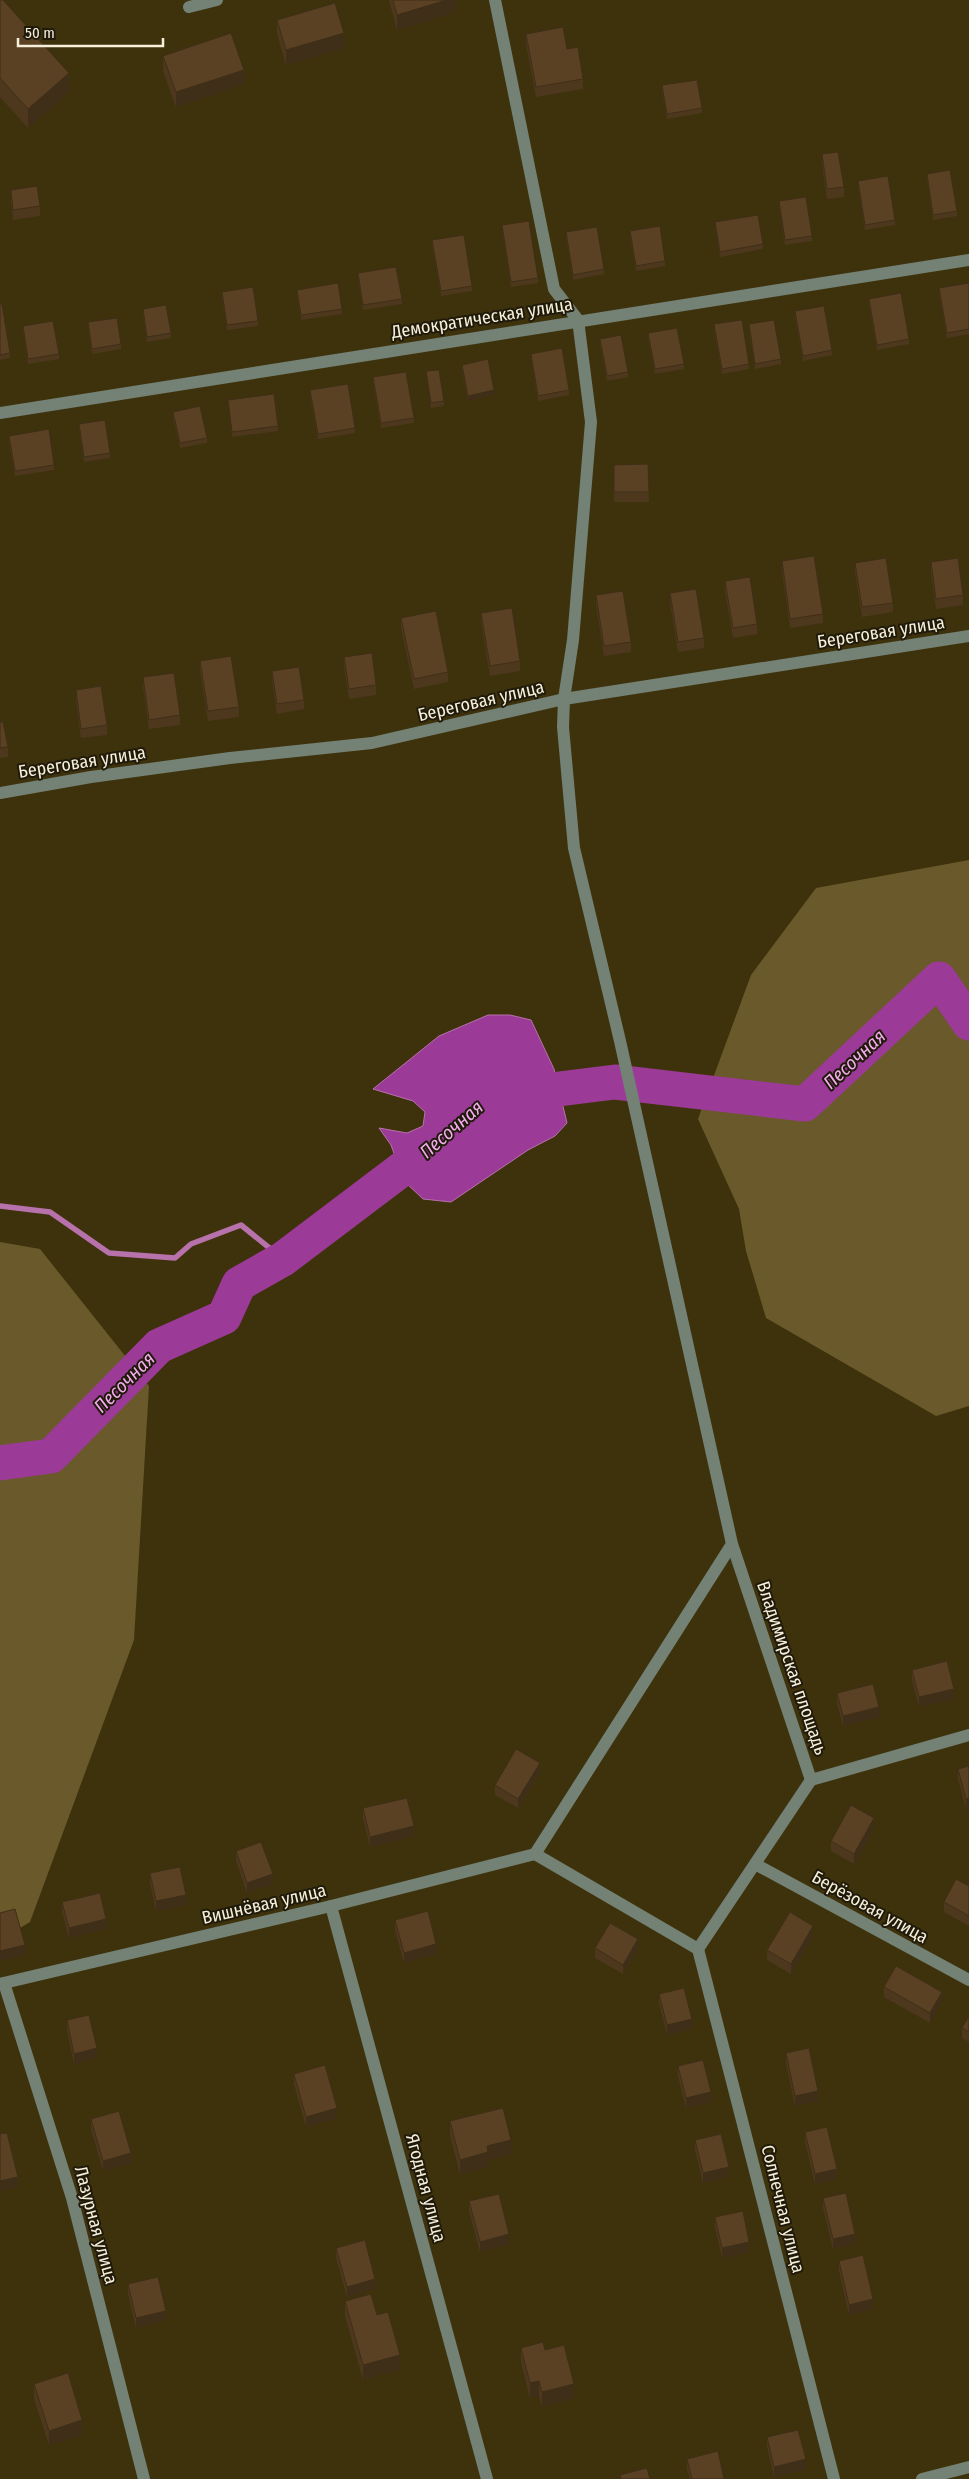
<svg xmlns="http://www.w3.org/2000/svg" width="969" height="2479" font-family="'Fira Sans Condensed',sans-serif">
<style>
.forest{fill:#6a592b}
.water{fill:#9c3b97;stroke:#b771ab}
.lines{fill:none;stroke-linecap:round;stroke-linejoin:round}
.stream{stroke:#b771ab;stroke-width:5.5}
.river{stroke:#9c3b97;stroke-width:35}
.minor{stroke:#738275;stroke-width:12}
.wall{fill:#4d381e}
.shaded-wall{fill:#3f2e18}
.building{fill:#5a4123;stroke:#3f2e18}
.labels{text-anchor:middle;stroke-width:4;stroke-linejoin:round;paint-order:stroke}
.street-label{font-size:18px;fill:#f6efda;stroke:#201a0b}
.water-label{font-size:19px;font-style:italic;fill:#f4acee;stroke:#201a0b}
</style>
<rect width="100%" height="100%" fill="#3e320c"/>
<!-- forest -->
<g class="forest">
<path d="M969,860V1406L936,1416L766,1318L746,1251L739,1209L698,1119L751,975L816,888Z"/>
<path d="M0,1242L40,1249L149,1386L134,1640L30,1922L0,1940Z"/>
</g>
<!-- water -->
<path class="water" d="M488,1015H510L531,1020L554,1069L567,1123L555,1136L528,1150L451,1202L423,1199L404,1181L391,1145L379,1128L407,1133L423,1126L425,1112L413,1101L373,1089L439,1036Z"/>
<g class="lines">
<!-- stream -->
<path class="stream" d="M0,1206L50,1212L109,1253L175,1258L191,1244L241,1225L283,1259"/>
<!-- river -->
<g class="river">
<path d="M511,1095L615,1082L805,1104L939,979L969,1023"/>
<path d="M0,1463L51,1456L159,1346L224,1317L239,1284L283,1259L439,1141"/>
</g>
<!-- minor -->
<g class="minor">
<path d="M495,0L554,289L578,320L591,422L573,640L564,699L563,727L574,848L620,1041L732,1544L811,1780"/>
<path d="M189,7L217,0"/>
<path d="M0,413L969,260"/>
<path d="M0,793L91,777L230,758L372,743L564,699L969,636"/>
<path d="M811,1780L969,1735"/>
<path d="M535,1854L732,1544"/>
<path d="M535,1854L698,1949"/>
<path d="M755,1864L969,1980"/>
<path d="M331,1906L487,2479"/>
<path d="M698,1949L834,2479"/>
<path d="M698,1949L811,1780"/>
<path d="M4,1983L72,2198L144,2479"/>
<path d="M0,1984L331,1906L535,1854"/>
<path d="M922,2479L969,2467"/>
</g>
</g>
<!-- wall -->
<g class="wall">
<path d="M0,0L69,92L28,128L0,97Z"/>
<path d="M389,0H455V12L397,30Z"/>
<path d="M277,20L344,48L286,65L277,34Z"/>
<path d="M526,34L567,49L583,79V89L536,97L526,44Z"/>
<path d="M163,56L244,84L176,107L163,71Z"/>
<path d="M662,85L702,108V113L667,119L662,90Z"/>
<path d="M822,154L844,187V197L827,199L822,164Z"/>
<path d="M927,174L957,211V216L933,220L927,179Z"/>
<path d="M858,181L895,220V225L865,230L858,186Z"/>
<path d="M11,190L40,206V216L13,220L11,200Z"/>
<path d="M779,201L812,236V241L785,245L779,206Z"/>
<path d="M715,222L763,244V249L720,257L715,227Z"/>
<path d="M502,225L538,278V283L511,287L502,230Z"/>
<path d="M630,231L665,261V266L636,271L630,236Z"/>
<path d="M566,232L604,269V274L573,280L566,237Z"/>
<path d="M432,240L472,286V291L441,296L432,245Z"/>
<path d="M358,273L402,299V304L363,310L358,278Z"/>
<path d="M969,283V334L947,338L939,293V288Z"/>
<path d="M297,290L342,309V314L301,320L297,295Z"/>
<path d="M222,292L258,321V326L227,330L222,297Z"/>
<path d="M869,299L909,339V344L877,350L869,304Z"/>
<path d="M0,304L10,353V358L0,360Z"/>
<path d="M143,309L171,333V338L147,342L143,314Z"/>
<path d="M795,311L832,350V355L803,361L795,316Z"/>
<path d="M88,322L121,344V349L92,354L88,327Z"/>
<path d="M714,324L749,364V369L722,374L714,329Z"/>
<path d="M749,324L781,359V364L755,369L749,329Z"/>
<path d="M23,326L59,354V359L28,364L23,331Z"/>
<path d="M648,333L684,364V369L655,374L648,338Z"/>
<path d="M600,339L628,372V377L607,381L600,344Z"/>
<path d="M531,354L569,390V395L538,401L531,359Z"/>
<path d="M462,365L494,395L468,401L462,370Z"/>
<path d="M426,371L444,401V406L431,408Z"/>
<path d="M373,377L414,418V423L381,428L373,382Z"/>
<path d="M310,390L355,428V433L318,439L310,395Z"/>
<path d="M228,400L278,426V431L232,437Z"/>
<path d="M173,412L207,438V443L180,448L173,417Z"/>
<path d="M79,424L110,453V458L84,462L79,429Z"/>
<path d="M9,436L54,465V470L15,476L9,441Z"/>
<path d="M648,464L649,502H614V465Z"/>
<path d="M782,561L823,614V623L790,628L782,571Z"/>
<path d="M931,562L963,595V605L936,609L931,572Z"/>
<path d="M855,563L893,603V612L862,617L855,573Z"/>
<path d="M725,581L757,624V634L733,638L725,591Z"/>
<path d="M670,593L704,638V648L678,652L670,603Z"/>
<path d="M596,595L631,642V652L604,656L596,605Z"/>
<path d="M481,613L520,661V671L490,676L481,622Z"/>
<path d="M401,618L448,672V682L414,689L401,628Z"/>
<path d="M344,657L376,685V695L349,699L344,667Z"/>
<path d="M200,661L239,707V717L208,721L200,671Z"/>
<path d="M272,671L304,700V709L277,714L272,681Z"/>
<path d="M143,677L180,715V725L149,729L143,687Z"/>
<path d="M76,690L107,725V735L81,738L76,700Z"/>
<path d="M0,722L8,747V757L0,758Z"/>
<path d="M912,1670L954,1699L919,1707L912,1680Z"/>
<path d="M837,1693L879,1717L843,1726L837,1703Z"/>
<path d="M969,1766L966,1809L958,1779V1769Z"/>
<path d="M540,1773L518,1808L495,1795V1785Z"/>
<path d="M363,1808L414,1836L370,1847L363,1818Z"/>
<path d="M874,1828L854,1864L831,1851V1841Z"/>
<path d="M236,1851L273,1884L247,1893L236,1861Z"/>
<path d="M150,1873L186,1905L156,1911L150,1883Z"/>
<path d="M969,1886V1926L944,1912V1902Z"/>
<path d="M62,1902L106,1929L69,1938L62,1912Z"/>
<path d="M395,1920L436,1954L404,1963L395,1930Z"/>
<path d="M813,1936L791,1974L767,1960V1950Z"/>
<path d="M595,1948L638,1949L623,1974L595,1958Z"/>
<path d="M884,1987L942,2002L930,2023L884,1997Z"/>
<path d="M659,1994L692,2029L667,2035L659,2004Z"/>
<path d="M969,2016V2042L962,2038V2028Z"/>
<path d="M67,2020L97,2058L74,2064L67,2030Z"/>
<path d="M786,2053L818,2101L795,2106L786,2063Z"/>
<path d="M678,2066L711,2102L686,2108L678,2076Z"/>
<path d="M294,2074L337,2118L306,2127L294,2084Z"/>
<path d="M91,2119L131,2163L103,2171L91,2129Z"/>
<path d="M450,2121L511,2155L488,2160V2167L460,2174L450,2136Z"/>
<path d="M805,2132L837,2179L815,2184L805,2142Z"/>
<path d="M695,2140L729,2177L703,2183L695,2150Z"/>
<path d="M823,2198L855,2244L833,2249L823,2208Z"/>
<path d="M469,2201L509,2244L480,2252L469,2211Z"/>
<path d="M715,2217L749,2252L722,2258L715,2227Z"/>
<path d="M336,2248L375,2289L347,2297L336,2258Z"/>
<path d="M839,2261L873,2309L849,2315L839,2271Z"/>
<path d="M128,2284L166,2320L136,2328L128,2294Z"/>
<path d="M345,2301L377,2315L400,2369L363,2380L345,2316Z"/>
<path d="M521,2348L545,2350L574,2398L542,2407L539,2396L530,2398L521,2362Z"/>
<path d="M34,2384L82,2435L49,2445L34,2399Z"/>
<path d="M767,2437L806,2469L774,2477L767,2447Z"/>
<path d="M687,2459L724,2479H690L687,2469Z"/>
</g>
<!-- shaded-wall -->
<g class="shaded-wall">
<path d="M447,0H455V12L397,30V15Z"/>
<path d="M344,33V48L286,65V50Z"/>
<path d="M244,70V84L176,107V92Z"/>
<path d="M69,73V92L28,128V109Z"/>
<path d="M494,390V395L468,401V396Z"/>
<path d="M954,1689V1699L919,1707V1697Z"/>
<path d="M879,1707V1717L843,1726V1716Z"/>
<path d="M540,1763V1773L518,1808V1799Z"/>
<path d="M969,1798V1808L966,1809V1799Z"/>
<path d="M874,1818V1828L854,1864V1854Z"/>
<path d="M414,1826V1836L370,1847V1837Z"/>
<path d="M273,1874V1884L247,1893V1883Z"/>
<path d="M186,1895V1905L156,1911V1901Z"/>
<path d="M106,1919V1929L69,1938V1928Z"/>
<path d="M813,1926V1936L791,1974V1964Z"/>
<path d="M638,1939V1949L623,1974V1965Z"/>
<path d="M436,1944V1954L404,1963V1953Z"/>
<path d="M25,1945V1955L0,1961V1951Z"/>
<path d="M942,1992V2002L930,2023V2013Z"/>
<path d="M692,2019V2029L667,2035V2025Z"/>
<path d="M97,2048V2058L74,2064V2054Z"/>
<path d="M818,2091V2101L795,2106V2096Z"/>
<path d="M711,2092V2102L686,2108V2098Z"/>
<path d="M337,2108V2118L306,2127V2117Z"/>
<path d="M511,2140V2155L488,2160V2167L460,2174V2160L487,2146Z"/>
<path d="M131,2153V2163L103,2171V2161Z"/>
<path d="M729,2167V2177L703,2183V2173Z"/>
<path d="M837,2169V2179L815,2184V2174Z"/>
<path d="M18,2177V2187L0,2191V2181Z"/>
<path d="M509,2234V2244L480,2252V2242Z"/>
<path d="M855,2234V2244L833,2249V2239Z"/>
<path d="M749,2242V2252L722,2258V2248Z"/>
<path d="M375,2279V2289L347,2297V2287Z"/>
<path d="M873,2299V2309L849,2315V2305Z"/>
<path d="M166,2311V2320L136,2328V2318Z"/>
<path d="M400,2355V2369L363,2380V2365Z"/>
<path d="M539,2381V2396L530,2398V2383Z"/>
<path d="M574,2384V2398L542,2407V2392Z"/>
<path d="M82,2420V2435L49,2445V2431Z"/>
<path d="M806,2459V2469L774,2477V2467Z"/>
</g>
<!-- building -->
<g class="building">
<path d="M0,0H3L69,73L28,109L0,78Z"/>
<path d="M393,0H447L397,15Z"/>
<path d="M335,3L344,33L286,50L277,20Z"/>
<path d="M563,27L567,49L578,47L583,79L536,87L526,34Z"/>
<path d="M231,33L244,70L176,92L163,56Z"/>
<path d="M697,80L702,108L667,114L662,85Z"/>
<path d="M838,152L844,187L827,189L822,154Z"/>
<path d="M950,170L957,211L933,215L927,174Z"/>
<path d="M888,176L895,220L865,225L858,181Z"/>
<path d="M37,186L40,206L13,210L11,190Z"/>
<path d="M806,197L812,236L785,240L779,201Z"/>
<path d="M758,215L763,244L720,252L715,222Z"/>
<path d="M529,221L538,278L511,282L502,225Z"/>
<path d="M660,226L665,261L636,266L630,231Z"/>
<path d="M597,227L604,269L573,275L566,232Z"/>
<path d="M464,235L472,286L441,291L432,240Z"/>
<path d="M396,267L402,299L363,305L358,273Z"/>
<path d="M338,283L342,309L301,315L297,290Z"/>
<path d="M969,283V329L947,333L939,288Z"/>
<path d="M253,287L258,321L227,325L222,292Z"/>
<path d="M901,293L909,339L877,345L869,299Z"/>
<path d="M0,304H2L10,353L0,355Z"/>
<path d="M166,305L171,333L147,337L143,309Z"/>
<path d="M824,306L832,350L803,356L795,311Z"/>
<path d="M117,318L121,344L92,349L88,322Z"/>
<path d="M742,320L749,364L722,369L714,324Z"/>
<path d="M774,320L781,359L755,364L749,324Z"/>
<path d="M53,321L59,354L28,359L23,326Z"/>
<path d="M677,328L684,364L655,369L648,333Z"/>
<path d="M621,335L628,372L607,376L600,339Z"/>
<path d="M562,348L569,390L538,396L531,354Z"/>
<path d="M488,359L494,390L468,396L462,365Z"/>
<path d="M439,370L444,401L431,403L426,371Z"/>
<path d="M406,372L414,418L381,423L373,377Z"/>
<path d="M348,384L355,428L318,434L310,390Z"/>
<path d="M274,394L278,426L232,432L228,400Z"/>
<path d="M200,406L207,438L180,443L173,412Z"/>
<path d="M105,420L110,453L84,457L79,424Z"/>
<path d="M49,429L54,465L15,471L9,436Z"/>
<path d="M648,464L649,492H614V465Z"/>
<path d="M814,556L823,614L790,619L782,561Z"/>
<path d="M886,558L893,603L862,607L855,563Z"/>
<path d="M958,558L963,595L936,599L931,562Z"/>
<path d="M750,577L757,624L733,628L725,581Z"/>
<path d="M696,589L704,638L678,642L670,593Z"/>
<path d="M623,591L631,642L604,646L596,595Z"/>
<path d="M512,608L520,661L490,666L481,613Z"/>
<path d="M436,611L448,672L414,679L401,618Z"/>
<path d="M372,653L376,685L349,689L344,657Z"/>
<path d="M231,656L239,707L208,711L200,661Z"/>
<path d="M299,667L304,700L277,704L272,671Z"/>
<path d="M174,673L180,715L149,720L143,677Z"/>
<path d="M101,686L107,725L81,729L76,690Z"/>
<path d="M0,722H3L8,747L0,748Z"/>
<path d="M947,1661L954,1689L919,1697L912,1670Z"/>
<path d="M873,1684L879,1707L843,1716L837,1693Z"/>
<path d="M516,1749L540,1763L518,1799L495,1785Z"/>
<path d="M969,1766V1798L966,1799L958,1769Z"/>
<path d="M407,1798L414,1826L370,1837L363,1808Z"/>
<path d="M851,1805L874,1818L854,1854L831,1841Z"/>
<path d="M261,1842L273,1874L247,1883L236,1851Z"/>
<path d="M180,1867L186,1895L156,1901L150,1873Z"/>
<path d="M956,1879L969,1886V1916L944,1902Z"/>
<path d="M100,1893L106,1919L69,1928L62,1902Z"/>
<path d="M15,1909L25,1945L0,1951V1913Z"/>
<path d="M428,1911L436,1944L404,1953L395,1920Z"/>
<path d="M790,1912L813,1926L791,1964L767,1950Z"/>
<path d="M610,1923L638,1939L623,1965L595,1948Z"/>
<path d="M896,1966L942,1992L930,2013L884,1987Z"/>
<path d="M684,1988L692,2019L667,2025L659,1994Z"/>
<path d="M89,2015L97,2048L74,2054L67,2020Z"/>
<path d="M969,2016V2032L962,2028Z"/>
<path d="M809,2048L818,2091L795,2096L786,2053Z"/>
<path d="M703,2060L711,2092L686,2098L678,2066Z"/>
<path d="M325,2065L337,2108L306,2117L294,2074Z"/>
<path d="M503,2108L511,2140L487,2146L488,2152L460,2160L450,2121Z"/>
<path d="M119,2111L131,2153L103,2161L91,2119Z"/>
<path d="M827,2127L837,2169L815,2174L805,2132Z"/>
<path d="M7,2133L18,2177L0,2181V2134Z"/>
<path d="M721,2134L729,2167L703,2173L695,2140Z"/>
<path d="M846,2193L855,2234L833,2239L823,2198Z"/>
<path d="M499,2194L509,2234L480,2242L469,2201Z"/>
<path d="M743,2211L749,2242L722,2248L715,2217Z"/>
<path d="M365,2240L375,2279L347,2287L336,2248Z"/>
<path d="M863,2255L873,2299L849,2305L839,2261Z"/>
<path d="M158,2277L166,2311L136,2318L128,2284Z"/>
<path d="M371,2294L377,2315L388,2312L400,2355L363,2365L345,2301Z"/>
<path d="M543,2342L545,2350L564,2345L574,2384L542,2392L539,2381L530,2383L521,2348Z"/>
<path d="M68,2373L82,2420L49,2431L34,2384Z"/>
<path d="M798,2430L806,2459L774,2467L767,2437Z"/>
<path d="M718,2451L724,2479H692L687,2459Z"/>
<path d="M647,2468L650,2479H621L620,2475Z"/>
</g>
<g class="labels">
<!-- street labels -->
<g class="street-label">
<text transform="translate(482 318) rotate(-9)" y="6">Демократическая улица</text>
<text transform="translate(881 632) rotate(-9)" y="6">Береговая улица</text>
<text transform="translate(481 701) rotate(-13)" y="6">Береговая улица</text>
<text transform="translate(82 762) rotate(-9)" y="6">Береговая улица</text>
<text transform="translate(792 1668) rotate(71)" y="6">Владимирская площадь</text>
<text transform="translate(264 1904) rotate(-13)" y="6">Вишнёвая улица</text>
<text transform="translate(870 1907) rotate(29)" y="6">Берёзовая улица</text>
<text transform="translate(426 2188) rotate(75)" y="6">Ягодная улица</text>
<text transform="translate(783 2209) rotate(76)" y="6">Солнечная улица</text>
<text transform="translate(96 2225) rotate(75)" y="6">Лазурная улица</text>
</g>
<!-- water labels -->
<g class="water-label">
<text transform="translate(854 1059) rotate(-43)" y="7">Песочная</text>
<text transform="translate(451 1129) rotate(-41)" y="7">Песочная</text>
<text transform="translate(124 1382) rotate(-45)" y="7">Песочная</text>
</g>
</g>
<!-- scale -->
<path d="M18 38v8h145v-8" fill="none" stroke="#f6efda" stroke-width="2.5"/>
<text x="25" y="38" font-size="15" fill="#f6efda" stroke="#201a0b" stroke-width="4" paint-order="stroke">50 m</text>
</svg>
